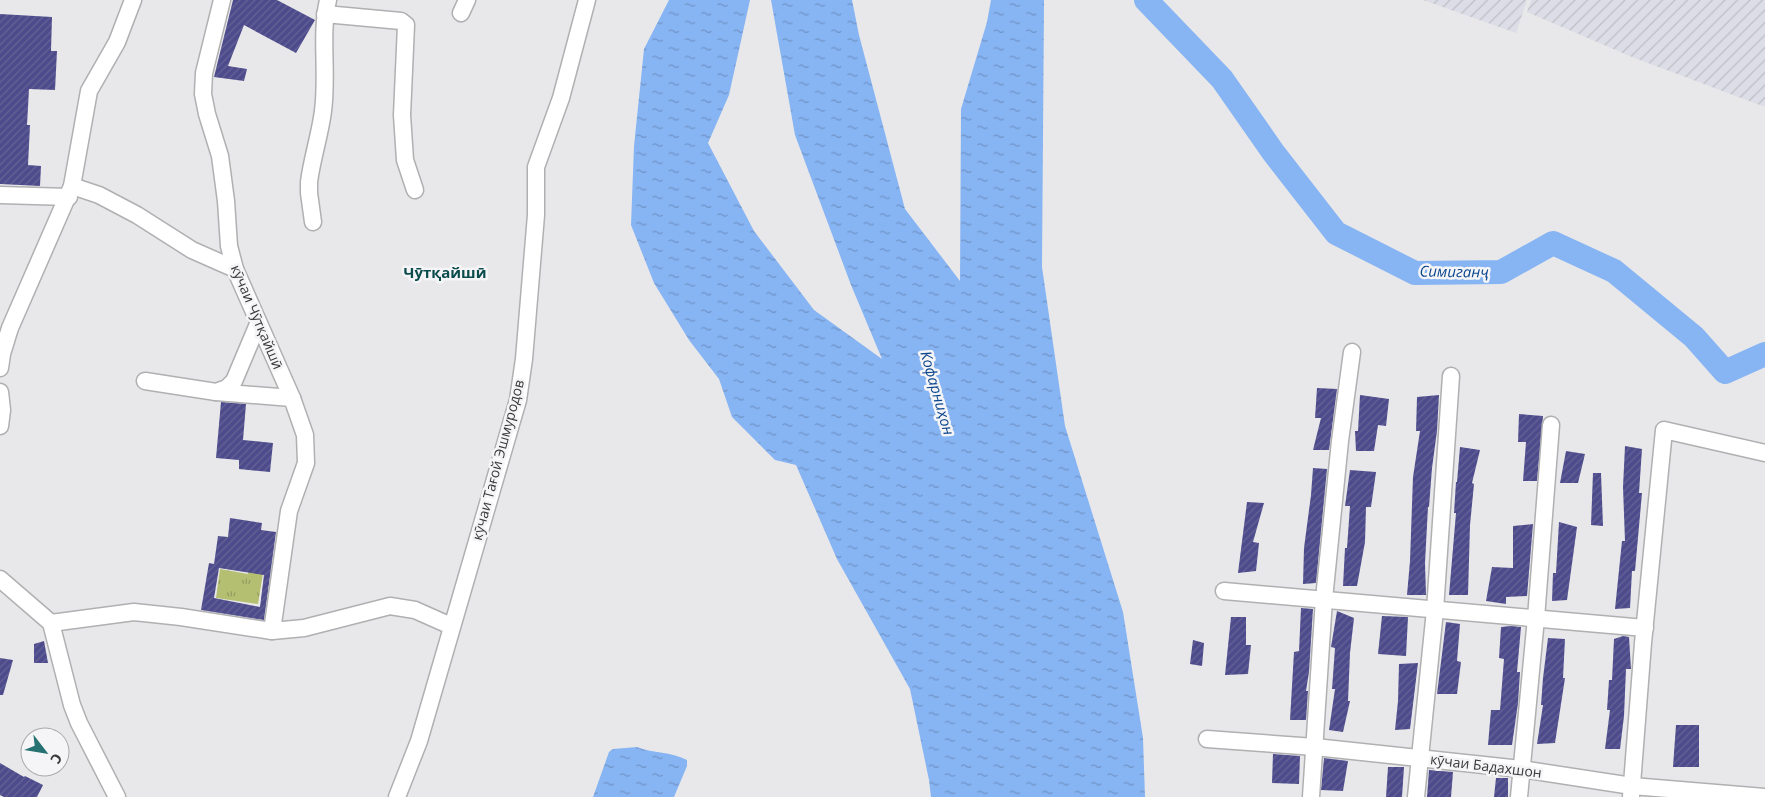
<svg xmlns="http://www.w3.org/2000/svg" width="1765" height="797" font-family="'Open Sans',sans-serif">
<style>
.industrial{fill:url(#industrial-furrows)}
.grass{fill:url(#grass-tufts)}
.water{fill:url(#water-ripples)}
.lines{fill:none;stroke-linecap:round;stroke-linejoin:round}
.river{stroke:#87b4f3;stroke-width:24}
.building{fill:url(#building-hatch);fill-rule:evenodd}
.minor-casing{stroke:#b0b0b2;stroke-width:19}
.minor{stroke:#fff;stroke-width:16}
.labels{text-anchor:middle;stroke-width:5;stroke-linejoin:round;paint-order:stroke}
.street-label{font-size:14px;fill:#39393a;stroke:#f5f5f7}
.water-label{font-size:15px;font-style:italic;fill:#0a458d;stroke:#f5f5f7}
.neighbourhood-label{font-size:15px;font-weight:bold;fill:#0c4c4c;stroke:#f5f5f7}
</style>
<defs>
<pattern id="industrial-furrows" width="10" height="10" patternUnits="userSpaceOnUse" patternTransform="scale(1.25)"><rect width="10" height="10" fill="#dcdde6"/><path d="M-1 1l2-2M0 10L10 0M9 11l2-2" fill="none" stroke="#bebec6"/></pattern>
<pattern id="grass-tufts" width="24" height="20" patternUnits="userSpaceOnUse" patternTransform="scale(1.25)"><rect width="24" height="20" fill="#b5bf72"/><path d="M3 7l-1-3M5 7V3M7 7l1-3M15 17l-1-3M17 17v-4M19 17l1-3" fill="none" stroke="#949c5f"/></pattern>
<pattern id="water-ripples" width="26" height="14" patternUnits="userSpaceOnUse" patternTransform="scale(1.25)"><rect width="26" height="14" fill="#87b4f3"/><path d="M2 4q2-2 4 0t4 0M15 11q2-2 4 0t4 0" fill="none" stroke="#6f93c6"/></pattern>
<pattern id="building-hatch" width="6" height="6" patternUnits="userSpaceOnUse" patternTransform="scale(1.25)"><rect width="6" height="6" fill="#4d4b8b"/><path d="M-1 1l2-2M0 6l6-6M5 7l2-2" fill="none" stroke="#656396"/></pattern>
</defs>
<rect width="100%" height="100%" fill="#e8e8ea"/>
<!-- industrial -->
<g class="industrial">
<path d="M1423,0H1527L1516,33Z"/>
<path d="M1531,0H1765V107L1632,57L1527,12Z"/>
</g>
<!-- grass -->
<path class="grass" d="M249,565L264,567L258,604L216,598L220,569L248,574Z"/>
<!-- water -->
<g class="water">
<path d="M669,0H750L729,95L708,143L754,231L814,310L882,359L851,285L795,135L771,0H852L859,35L905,209L960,281L961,109L987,22L991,0H1044L1042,267L1065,426L1123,612L1143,738L1145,797H931L929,780L910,689L837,559L796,465L775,460L732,417L719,379L689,340L654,283L631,225L634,146L644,49Z"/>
<path d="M637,747C654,754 670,751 687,760V766L674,797H593L609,752L613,749Z"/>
</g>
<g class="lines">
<!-- river -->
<path class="river" d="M1146,0L1222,79L1273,152L1336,233L1415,273L1501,272L1553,243L1614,271L1694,337L1725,372L1765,354"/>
</g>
<!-- building -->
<g class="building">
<path d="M233,0H277L315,20L296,53L244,25L228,66L247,69L244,81L214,77Z"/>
<path d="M0,14L52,17L51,51H57L55,90L29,89L27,125H30L28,165L41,166L40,186L0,184Z"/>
<path d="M1317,388L1337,389L1329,450H1313L1321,418H1315Z"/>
<path d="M1360,395L1389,399L1386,426L1378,425L1374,451H1356L1355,431H1358Z"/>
<path d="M1439,395L1437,431L1432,468L1429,507H1428L1425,563L1426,595H1407L1410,561L1413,477L1420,431H1416L1417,397Z"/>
<path d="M221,402L246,404L243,440L273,443L270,472L239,469V460L216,458Z"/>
<path d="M1519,414L1543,416L1537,481H1523L1526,442H1518Z"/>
<path d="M1625,446L1642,449L1639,493H1642L1635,571H1632L1630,608L1615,609L1622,541H1625L1623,487Z"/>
<path d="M1460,447L1480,450L1472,483L1474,484L1470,525L1468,595H1449L1456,513H1454L1456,482H1457Z"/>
<path d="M1566,451L1585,454L1578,483H1560Z"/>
<path d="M1313,468L1327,469L1316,583L1303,584L1304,548L1311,495Z"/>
<path d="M1350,470L1376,472L1371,507H1366L1365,542L1357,586H1343L1345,548H1347L1350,506H1345Z"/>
<path d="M1593,473H1601L1603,526L1591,525Z"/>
<path d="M1247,502L1264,503L1253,542L1259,543L1256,571L1238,573Z"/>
<path d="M230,518L262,523L261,530L276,532L264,620L201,610L209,563L214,564L218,536L228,537ZM219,568L264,575L260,607L214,598Z"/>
<path d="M1559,522L1577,527L1567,600L1552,601L1553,573H1556Z"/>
<path d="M1533,524L1527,596L1506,597V604L1486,601L1492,567L1513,568V526Z"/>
<path d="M1301,608L1313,609L1309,672L1306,691H1308L1306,720H1290L1294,652L1299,651Z"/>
<path d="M1337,611L1354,618L1350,653L1348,701H1350L1343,732L1329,730L1335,689H1332L1335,648L1331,647Z"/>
<path d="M1382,616L1408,617L1406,656L1378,654Z"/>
<path d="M1231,617H1246V645H1251L1248,674L1225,675Z"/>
<path d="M1446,622L1460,624L1457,661L1461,662L1457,694H1437Z"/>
<path d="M1511,626L1521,627L1517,672H1520L1518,703L1512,745H1488L1491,710H1500L1504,659L1499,658L1501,627Z"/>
<path d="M1623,636L1629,637L1631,669H1626L1624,716L1620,749H1605L1610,710H1607L1609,680H1612L1614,639Z"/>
<path d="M1548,638L1565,639L1563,678H1565L1555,743L1537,744L1543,705H1541L1543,678Z"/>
<path d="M1193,640L1204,643L1202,666L1190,664Z"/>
<path d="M44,641L48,663H34V644Z"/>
<path d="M0,658L13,660L3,695H0Z"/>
<path d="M1418,663L1410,729L1395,730L1398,701L1399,664Z"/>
<path d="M1676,725H1699V767H1673Z"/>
<path d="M1273,754L1300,756L1299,784L1272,783Z"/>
<path d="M1324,758L1348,761L1343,791L1321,790Z"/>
<path d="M0,763L24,777L25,776L43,785L37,797H4L0,795Z"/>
<path d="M1388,767H1404L1402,797H1386Z"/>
<path d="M1429,770L1453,772L1451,797H1427Z"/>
<path d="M1496,778H1508V797H1494Z"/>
</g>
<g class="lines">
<!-- minor casing -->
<g class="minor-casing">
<g id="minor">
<path d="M222,0L204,73L203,94L207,114L220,156L226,201L229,246L235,269L292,398L305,435L306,463L289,511L272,631"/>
<path d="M461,13L467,0"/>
<path d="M325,14L401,21L406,25L402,115L405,160L415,190"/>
<path d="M72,186L99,195L137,215L192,250L235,269"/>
<path d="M0,195L69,197"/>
<path d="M313,222L309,193V182C312,158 320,135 323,111C328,74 320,35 328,0"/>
<path d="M0,368L2,354L10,328L72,186L89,91L117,42L133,0"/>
<path d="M145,381L216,392L227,388L234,381L258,324"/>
<path d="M0,392L2,410L0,426"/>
<path d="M216,392L292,398"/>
<path d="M0,579L51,623L72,705L79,723L117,797"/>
<path d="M1224,591L1645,628"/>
<path d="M51,623L134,612L181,617L272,631L304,628L390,606L415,610L451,626"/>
<path d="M1207,739L1315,747L1521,769L1632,786L1765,797"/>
<path d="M397,797L419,741L518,400L524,359L536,215V167L561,98L587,0"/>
<path d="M1311,797L1324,599L1340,441L1352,352"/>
<path d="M1416,797L1435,610L1451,376"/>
<path d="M1519,797L1536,618L1551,425"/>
<path d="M1631,797L1643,643L1664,430L1765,453"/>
</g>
</g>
<!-- minor -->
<use href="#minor" class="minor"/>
</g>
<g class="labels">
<!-- street labels -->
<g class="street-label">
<text transform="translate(257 317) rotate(67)" y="5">кӯчаи Чӯтқайшӣ</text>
<text transform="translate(498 460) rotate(-75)" y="5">кӯчаи Тағой Эшмуродов</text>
<text transform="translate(1486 766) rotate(7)" y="5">кӯчаи Бадахшон</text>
</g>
<!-- water labels -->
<g class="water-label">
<text transform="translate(1454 272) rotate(1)" y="5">Симиганҷ</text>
<text transform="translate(937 393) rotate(74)" y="5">Кофарниҳон</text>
</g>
<!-- neighbourhood labels -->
<g class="neighbourhood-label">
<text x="445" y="278">Чӯтқайшӣ</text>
</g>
</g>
<!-- north arrow -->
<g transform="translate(45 752) rotate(121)"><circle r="24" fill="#f5f5f7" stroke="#aaaaab"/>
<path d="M0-4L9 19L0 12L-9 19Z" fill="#267171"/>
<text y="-8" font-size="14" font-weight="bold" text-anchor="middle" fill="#39393a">С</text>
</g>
</svg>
